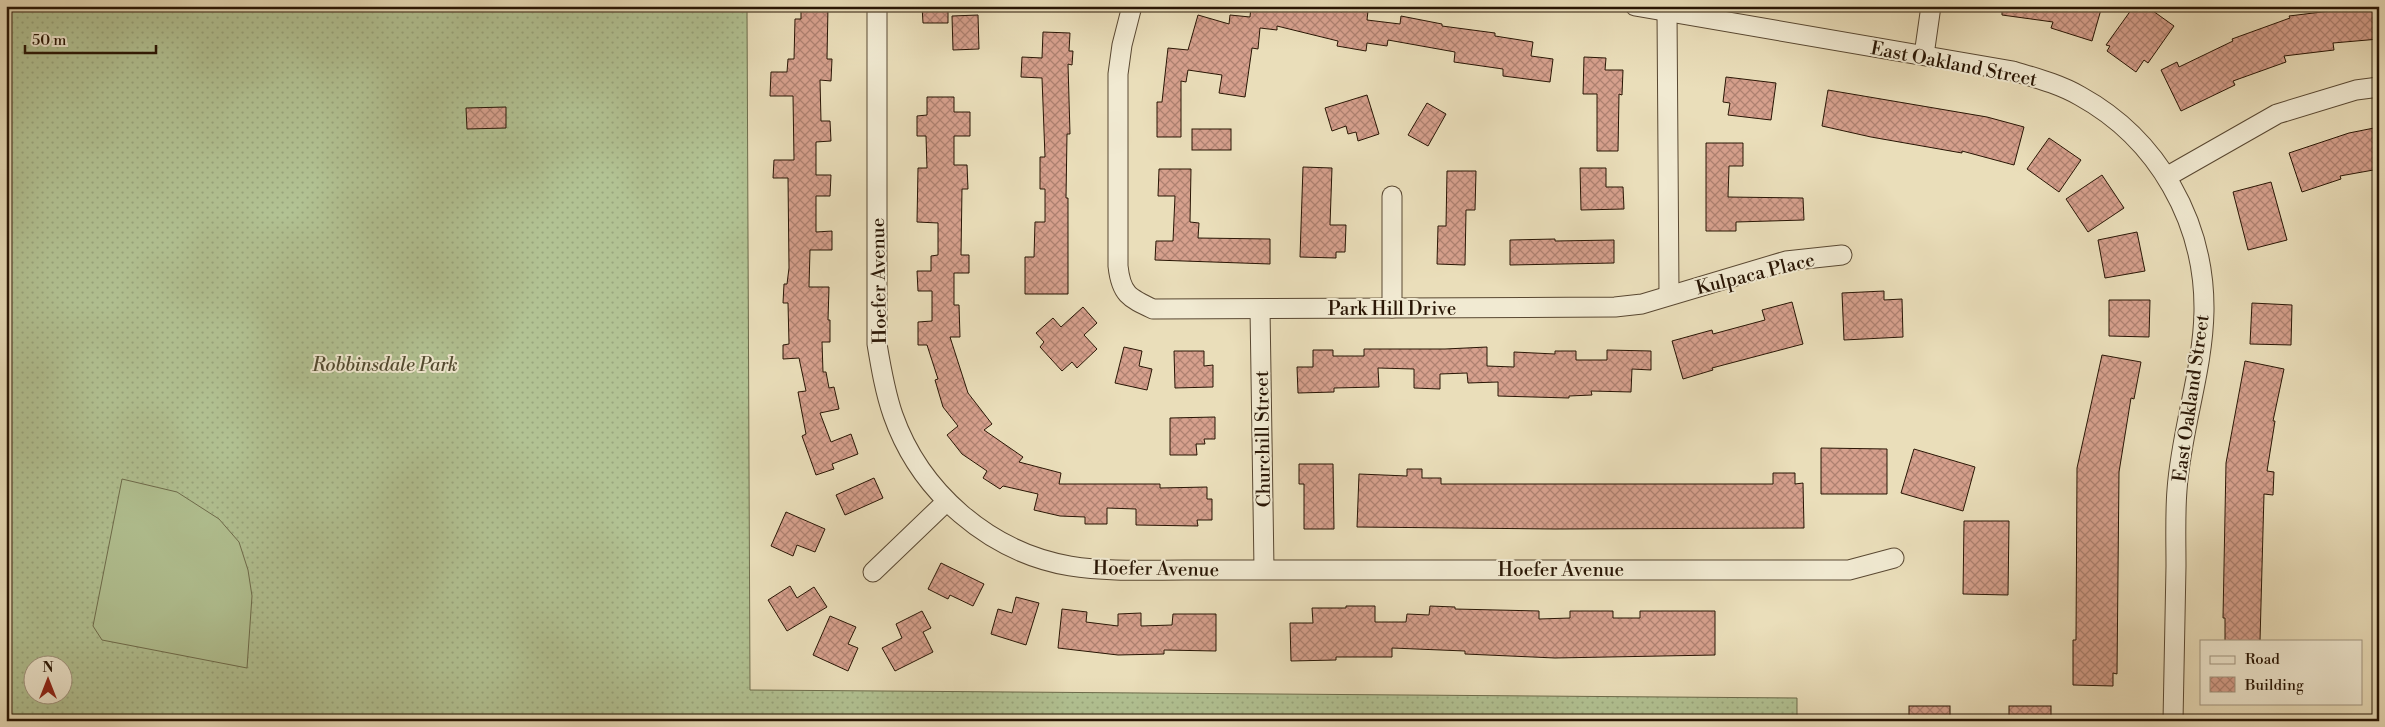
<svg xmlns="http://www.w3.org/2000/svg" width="2385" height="727" font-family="'Libre Bodoni',serif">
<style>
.grass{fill:url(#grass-dots);stroke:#6e6c4c;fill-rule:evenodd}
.garden{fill:#b2c293;stroke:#6e6c4c}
.building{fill:url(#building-cross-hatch);stroke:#291605}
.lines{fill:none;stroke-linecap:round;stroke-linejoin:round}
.minor-casing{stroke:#594832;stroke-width:21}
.minor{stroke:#f1ead2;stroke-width:19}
.labels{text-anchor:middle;stroke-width:4;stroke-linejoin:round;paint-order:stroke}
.street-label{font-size:19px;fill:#291605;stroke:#f1ead2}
.park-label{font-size:19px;font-style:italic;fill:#524a30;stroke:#f1ead2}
</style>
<defs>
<pattern id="grass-dots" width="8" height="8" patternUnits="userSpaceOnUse" patternTransform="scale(1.25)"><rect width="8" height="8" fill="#b2c293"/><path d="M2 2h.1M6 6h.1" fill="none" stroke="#99a67d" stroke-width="1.8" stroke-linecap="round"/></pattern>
<pattern id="building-cross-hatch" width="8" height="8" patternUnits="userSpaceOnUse" patternTransform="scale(1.25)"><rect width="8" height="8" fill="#d6a08d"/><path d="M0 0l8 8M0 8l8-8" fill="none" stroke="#ae8171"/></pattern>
</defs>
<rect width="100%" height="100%" fill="#eadeba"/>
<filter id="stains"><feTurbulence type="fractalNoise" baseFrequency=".004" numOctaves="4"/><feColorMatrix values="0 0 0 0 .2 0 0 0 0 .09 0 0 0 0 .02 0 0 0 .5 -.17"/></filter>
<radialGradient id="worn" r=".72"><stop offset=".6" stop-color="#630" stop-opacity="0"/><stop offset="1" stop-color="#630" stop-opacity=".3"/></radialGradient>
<!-- grass -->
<path class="grass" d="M6,6H747L750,690L1797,698V721H6ZM32,664H62V694H32Z"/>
<!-- garden -->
<path class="garden" d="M122,479L177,492L219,519L239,542L248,570L252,596L247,668L102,640L93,626Z"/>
<!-- building -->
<g class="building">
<path d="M801,6H828L827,59H832L831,81L820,80L821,121H830L831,141L816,142V175H831L830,196H816V232L832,231V250H810L809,287H829L828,320H830V342H822L823,372H826L829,388L834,387L839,409L820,413L831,442L851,434L858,454L832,464L834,469L816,475L802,436L806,434L798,392L806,391L799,358L783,359V345L789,344L788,303H783L784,284H787L789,268L788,178H773L774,160H794L793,96H770L771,72H787L788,59H794L795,19H801Z"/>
<path d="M922,6H948V23H923Z"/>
<path d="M1251,6H1317L1342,12V7L1368,11L1367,20L1400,24L1401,16L1442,24V26L1495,33V36L1533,42L1531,56L1553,59L1550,82L1503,76V69L1454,62L1455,52L1388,40L1387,46L1367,43L1366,51L1337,46L1338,41L1277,26V30L1260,28L1258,49L1252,48L1245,97L1219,93L1222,75L1188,70L1186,82L1181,81V137H1157V102H1162L1168,48L1188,50L1198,15L1229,24L1230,15L1250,17Z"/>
<path d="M2002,6H2102L2092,41L2051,28L2053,22L2002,15Z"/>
<path d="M2134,6H2146L2174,26L2148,63L2144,60L2136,72L2107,51L2110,46L2106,45Z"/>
<path d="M2345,6H2379V39L2333,43L2334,50L2284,56L2286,62L2233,81L2235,85L2181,111L2161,70L2177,62L2179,67L2233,41L2232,39L2290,18L2289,16L2346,9Z"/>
<path d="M978,15L979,49L953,50L952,16Z"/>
<path d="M1043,32L1070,33L1069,51H1073L1072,65L1068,64L1070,134H1067L1066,198H1068V294H1025V257H1034L1035,222H1045V189H1040V157H1045L1042,78L1021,77L1022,57L1042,58Z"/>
<path d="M1584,57L1606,58L1605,70H1623L1622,95L1619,94L1618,151H1597V94H1583Z"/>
<path d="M1726,77L1776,83L1771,120L1728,115L1730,103L1723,102Z"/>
<path d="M1828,90L1987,117L2024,127L2014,165L1962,151V153L1871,137L1822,126Z"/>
<path d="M1367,95L1379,134L1358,141L1356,132L1348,134L1346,126L1332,131L1325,108Z"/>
<path d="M927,97H954V112H970V136H954V165H967L968,189H962L961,255H969V273H954V305H959L960,337H950L968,393L992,424L984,430L1023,457L1019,462L1061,473L1059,484H1160V488L1207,487V499H1212V520H1197L1198,526L1136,525V509L1107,508V524H1085V517L1060,516L1034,510L1038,494L1003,486L1000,489L983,478L987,471L962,454L947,435L958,426L943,407L935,380L938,379L927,345H918V322L932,321V291H918L917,271H931V256L938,255V223L917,222L918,168H927L926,136H917V116L927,115Z"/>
<path d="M1427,103L1446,114L1428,146L1408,135Z"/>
<path d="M506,107V128L467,129L466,108Z"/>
<path d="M2379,127V169L2340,176L2341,179L2302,192L2289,153L2349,133Z"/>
<rect x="1192" y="129" width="39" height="21"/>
<path d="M2049,138L2081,160L2059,192L2027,169Z"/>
<path d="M1706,143H1743V166H1729L1728,197L1803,198L1804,220L1736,222V231H1706Z"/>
<path d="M1303,167L1332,168L1330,225H1346L1345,252H1336V258L1300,257Z"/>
<path d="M1580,168H1606V187H1623L1624,209L1581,210Z"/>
<path d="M1159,169H1191L1190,222L1199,223L1198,238L1270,239V264L1155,260L1156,241H1173L1175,196H1158Z"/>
<path d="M1447,171H1476L1475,210H1466L1465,265L1437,264L1438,226H1446Z"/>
<path d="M2102,175L2124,208L2088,232L2066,199Z"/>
<path d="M2271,182L2287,240L2248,250L2233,192Z"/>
<path d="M2137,232L2145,271L2105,278L2098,240Z"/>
<path d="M1555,239V241L1614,240V263L1510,265V240Z"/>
<path d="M1884,291V300L1902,299L1903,337L1844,340L1842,293Z"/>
<path d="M2109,300H2150L2149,337L2109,336Z"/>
<path d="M1792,302L1803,344L1712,368L1713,370L1683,379L1672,341L1712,330L1713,334L1765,320L1762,310Z"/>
<path d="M2252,303L2292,305L2291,345L2250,344Z"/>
<path d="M1083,307L1097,323L1084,335L1097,349L1077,368L1072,362L1062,371L1040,347L1044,342L1036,333L1053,318L1061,327Z"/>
<path d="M1124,347L1142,351L1139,366L1152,369L1147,390L1115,383Z"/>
<path d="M1487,347V366L1514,367V352L1555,354V351H1576V360H1607V350L1651,351V370L1632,369L1631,392L1591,391L1592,395L1569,396V398L1498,396V382L1468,383L1467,373L1440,374V389L1414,388V369L1378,368L1379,387L1334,388V392L1298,393L1297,367H1313V350H1333V356H1364V349H1445Z"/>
<path d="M1174,351H1204V366L1213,365V387L1175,388Z"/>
<path d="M2102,355L2141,362L2134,399L2131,398L2119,472L2117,674L2113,673V686L2073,685V640H2076L2077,468Z"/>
<path d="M2245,361L2284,369L2273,421H2275L2267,471L2274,472L2273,495L2264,494L2260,641H2225V618H2223L2226,463Z"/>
<path d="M1215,417V439H1204L1205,444H1196L1197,455H1170V418Z"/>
<path d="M1821,448L1887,449V494H1821Z"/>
<path d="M1914,449L1975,467L1963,511L1901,493Z"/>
<path d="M1299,464H1333L1334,529H1304V484H1299Z"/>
<path d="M1407,469H1422V478H1441V484H1773V473H1795V484L1803,483L1804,528L1555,529L1357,527L1359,474L1407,476Z"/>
<path d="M874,478L883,498L845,515L836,495Z"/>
<path d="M786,512L825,529L815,552L797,545L793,556L771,546Z"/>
<path d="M1964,521H2009L2008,595L1963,594Z"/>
<path d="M941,563L984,584L973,606L950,595L948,599L928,589Z"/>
<path d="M790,586L797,598L814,587L827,607L787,631L768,600Z"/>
<path d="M1016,597L1039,603L1026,645L991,634L998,609L1012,613Z"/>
<path d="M1346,606H1375V622H1406L1407,614L1429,615L1430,606L1455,607V609L1539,611V619L1570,618V611H1613V618H1640V611H1715V655L1555,658L1465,654V651L1392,648V657H1336V660L1291,661L1290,623H1313L1312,608H1346Z"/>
<path d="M1062,609L1087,612L1086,622L1118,626V614L1141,613V626L1172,625L1173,614H1216V651L1164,650V654L1118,655L1058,648Z"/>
<path d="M922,611L931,628L923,632L933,652L895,671L882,648L902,638L896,624Z"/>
<path d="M830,616L856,627L848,644L858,648L848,671L813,655Z"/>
<rect x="1909" y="706" width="41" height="15"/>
<rect x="2009" y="706" width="42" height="15"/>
</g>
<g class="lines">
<!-- minor casing -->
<g class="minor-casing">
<g id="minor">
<path d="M877,6V344C881,368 885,392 893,415C920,492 989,552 1070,566C1107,572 1147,570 1185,570H1849L1894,558"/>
<path d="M1132,6L1122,45L1118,74V266C1121,294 1129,298 1153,309L1615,307L1642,304L1786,261L1842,255"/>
<path d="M1635,6L2013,71C2036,78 2059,84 2080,96C2158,139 2205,222 2204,311C2203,371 2181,430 2177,490C2175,515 2176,541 2176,566C2175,617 2174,669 2173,721"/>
<path d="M1667,12L1669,294"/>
<path d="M1924,55L1931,6"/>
<path d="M2168,176L2277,114L2356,90L2379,87"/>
<path d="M1392,196V308"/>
<path d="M1260,309L1264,569"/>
<path d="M873,572L946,502"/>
</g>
</g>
<!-- minor -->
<use href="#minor" class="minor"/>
</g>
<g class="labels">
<!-- street labels -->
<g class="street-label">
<text transform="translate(1954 63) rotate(11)" y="7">East Oakland Street</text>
<text transform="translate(1755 273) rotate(-14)" y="7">Kulpaca Place</text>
<text transform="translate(878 281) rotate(-91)" y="7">Hoefer Avenue</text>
<text x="1392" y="315">Park Hill Drive</text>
<text transform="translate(2190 398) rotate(-82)" y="7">East Oakland Street</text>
<text transform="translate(1262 439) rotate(-91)" y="7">Churchill Street</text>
<text transform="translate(1156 568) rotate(1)" y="7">Hoefer Avenue</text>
<text x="1561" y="576">Hoefer Avenue</text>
</g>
<!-- park labels -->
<g class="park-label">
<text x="385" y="371">Robbinsdale Park</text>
</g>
</g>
<!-- margin -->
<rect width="2385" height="727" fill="none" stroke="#eadeba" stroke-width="25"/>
<rect x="8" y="8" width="2370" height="712" fill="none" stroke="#291605" stroke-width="2.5"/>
<rect x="12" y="12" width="2360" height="702" fill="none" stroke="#291605"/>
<!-- legend -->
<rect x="2200" y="640" width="162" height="65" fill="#f1ead2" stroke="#a19580"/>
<rect x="2210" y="656" width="25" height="8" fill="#f1ead2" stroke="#a19580"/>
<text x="2245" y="664" font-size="15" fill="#291605">Road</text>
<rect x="2210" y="677" width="25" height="15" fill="url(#building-cross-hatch)" stroke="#a19580"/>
<text x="2245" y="690" font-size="15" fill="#291605">Building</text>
<!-- north arrow -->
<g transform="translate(48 680)"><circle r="24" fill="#f1ead2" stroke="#a19580"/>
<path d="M0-4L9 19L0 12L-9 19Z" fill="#8f2418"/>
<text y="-8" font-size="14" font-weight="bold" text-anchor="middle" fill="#291605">N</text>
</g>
<!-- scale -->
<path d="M25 45v8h131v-8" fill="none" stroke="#291605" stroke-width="2.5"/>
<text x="32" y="45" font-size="15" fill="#291605" stroke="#f1ead2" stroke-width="4" paint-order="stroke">50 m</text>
<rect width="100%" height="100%" filter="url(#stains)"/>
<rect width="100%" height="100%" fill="url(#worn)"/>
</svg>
